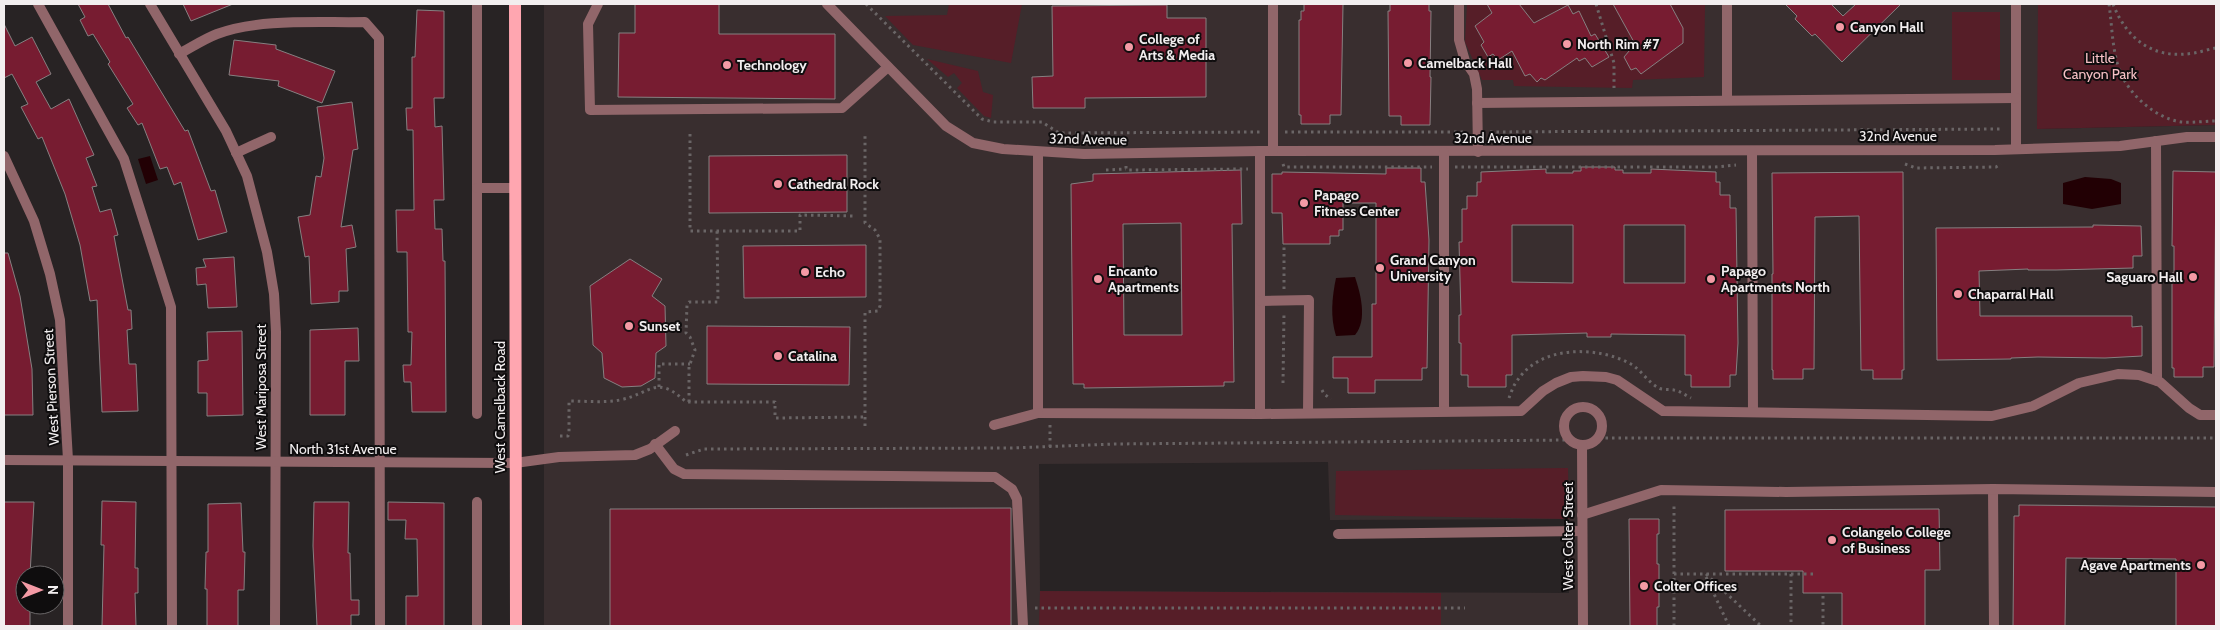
<svg xmlns="http://www.w3.org/2000/svg" width="2220" height="630" font-family="Cabin,sans-serif">
<style>
.built{fill:#392e2f;fill-rule:evenodd}
.green{fill:#561e28}
.water{fill:#220004}
.building{fill:#771c31;stroke:#868081;fill-rule:evenodd}
.lines{fill:none;stroke-linecap:round;stroke-linejoin:round}
.path{stroke:#6a6566;stroke-width:3;stroke-dasharray:2.5 4;stroke-linecap:butt}
.service{stroke:#91666a;stroke-width:10}
.pedestrian{stroke:#91666a;stroke-width:10}
.minor{stroke:#91666a;stroke-width:10}
.tertiary{stroke:#91666a;stroke-width:10}
.primary{stroke:#ffa6b0;stroke-width:12}
.poi-dot{fill:#f49aa5;stroke:#0f0d0e;stroke-width:2}
.labels{text-anchor:middle;stroke-width:4;stroke-linejoin:round;paint-order:stroke}
.poi-label{font-size:14px;font-weight:bold;fill:#f2eeef;stroke:#0f0d0e;text-anchor:start}
.park-label{font-size:14px;fill:#f6c0c5;stroke:#0f0d0e}
.street-label{font-size:14px;fill:#f2eeef;stroke:#0f0d0e}
</style>
<rect width="100%" height="100%" fill="#282324"/>
<!-- built -->
<path class="built" d="M544,4H2038V129L2216,125V626H544ZM1328,462L1330,520L1568,519L1569,593L1040,591L1039,464Z"/>
<!-- green -->
<g class="green">
<path d="M949,4H1022L1011,63L913,45L885,16L947,15Z"/>
<path d="M1467,4H1705L1704,77L1633,80L1632,88L1514,86L1513,80H1482L1465,42Z"/>
<path d="M2038,4H2216V125L2037,129Z"/>
<rect x="1952" y="12" width="48" height="68"/>
<path d="M927,59L978,71L983,92L993,95L991,118L984,116L957,88L962,83L954,73L948,77Z"/>
<path d="M1568,468L1569,519L1335,515L1336,471Z"/>
<path d="M1040,591L1441,593V626H1039Z"/>
</g>
<!-- water -->
<g class="water">
<path d="M150,156L158,180L146,184L138,159Z"/>
<path d="M2085,177L2111,179L2121,183V204L2092,209L2063,204V183Z"/>
<path d="M1355,277C1360,292 1368,320 1355,335L1336,336C1330,317 1332,297 1336,278Z"/>
</g>
<!-- building -->
<g class="building">
<path d="M78,4H108L126,38L128,37L185,131L188,130L211,191L215,190L227,232L198,240L181,182L174,185L167,167L160,169L142,123L138,125L127,108L133,104L108,64L110,62L93,34L88,36L80,20L85,17Z"/>
<path d="M183,4H233L191,21Z"/>
<path d="M635,4H719V34H835V99L618,97L619,33H635Z"/>
<path d="M1304,4H1343L1341,115H1330V124H1301V115H1299V20H1301V11H1304Z"/>
<path d="M1390,4H1429V11H1431L1430,77H1431L1430,125H1401V116H1389L1388,11H1390Z"/>
<path d="M1487,4H1519L1534,23L1568,5L1573,14L1579,11L1591,36L1595,34L1609,57L1592,67L1585,58L1579,61L1577,58L1545,80L1541,78L1537,82L1530,74L1525,76L1512,51L1498,60L1493,54L1488,57L1481,45L1484,42L1475,26L1492,13Z"/>
<path d="M1613,4H1670L1683,28V43L1641,74L1636,68L1631,70L1624,57L1635,44Z"/>
<path d="M1785,4H1831L1843,16L1856,4H1901L1842,62L1815,34L1812,36L1795,19L1797,16Z"/>
<path d="M1167,5V18H1206V97L1085,98V108H1033L1032,77L1053,76L1052,6Z"/>
<path d="M417,10L444,11V98H434L435,127L442,126L444,200H434L435,229H442L443,261H445L446,412H412L411,382H404L403,365H411L412,332H408L407,252H397L396,210H414L413,130H407L406,108H412V57H415Z"/>
<path d="M4,24L15,46L32,37L51,74L36,82L51,109L69,99L94,155L86,158L97,186L92,187L100,212L111,209L118,235L114,236L128,310H131L132,329L127,330L129,364H136L138,411L102,412L97,300L90,301L80,245L65,194L42,137L38,139L21,107L28,104L12,74L4,78Z"/>
<path d="M234,40L276,45V49L335,71L322,103L278,86L279,81L229,75Z"/>
<path d="M352,102L358,149L353,150L341,227L352,225L356,247L346,249L348,291H339V302L311,304L309,256L305,257L298,217L310,215L316,176L321,177L324,158L317,107Z"/>
<path d="M847,155V212L709,213V156Z"/>
<path d="M1581,167H1615V170H1623V173H1651V169L1716,172V182H1720V195H1730V208H1736L1738,343L1736,375H1730V387H1691V375H1685V335L1611,334V337H1587V333L1512,335V375H1506V387H1468V375H1461V343H1459V315H1461L1459,242H1462V209H1467V196H1477V182H1481V172L1546,169V173H1573V171H1581ZM1512,225H1573V283L1512,282ZM1624,225H1685V283H1624Z"/>
<path d="M1386,168H1421V182H1425L1429,240L1427,368H1422V380H1375V393H1348V378H1333V357H1372V304H1376V203H1343V230H1339V236H1330V244H1283L1282,213H1272V174H1282V172L1386,174Z"/>
<path d="M1241,170L1242,224H1232L1234,382H1224V386L1084,388V384H1073L1071,184L1093,181V174ZM1181,223L1182,335H1124L1123,224Z"/>
<path d="M2173,171L2216,172L2214,367H2203V377H2174V368H2172V273H2174V246H2172Z"/>
<path d="M1903,172L1904,370H1902V379H1873V370H1861L1859,216L1815,217L1814,369H1803V379H1773V370H1772V274H1773L1772,173Z"/>
<path d="M2093,225L2141,226L2142,256H2133V268L2056,270H2028V269L1979,271L1980,316H2132V327L2142,326V356L2105,358L2038,357L2011,358V359L1937,360L1936,228L2093,227Z"/>
<path d="M866,245V297L744,298L743,246Z"/>
<path d="M4,253H8L20,296L32,369L33,415H4Z"/>
<path d="M234,257L237,307L208,308L206,284L197,285L196,268L206,267L203,259Z"/>
<path d="M630,259L662,279L652,296L665,306L666,346L656,353L655,378L641,386L622,387L604,378L602,353L593,345L590,286Z"/>
<path d="M707,326L850,327L849,385L707,384Z"/>
<path d="M358,328L359,361H345V415H310V330Z"/>
<path d="M242,331L243,415L207,416V393H198V361L208,360L207,332Z"/>
<path d="M102,501L136,502L135,568H138V593H135L136,626H102L104,545H101Z"/>
<path d="M4,502H34L30,575H25V605H30V626H4Z"/>
<path d="M314,502H349L348,553H350L351,600H359V615H351V626H317L313,546Z"/>
<path d="M388,502L444,503V626H406V596H418L417,539H405L406,520H388Z"/>
<path d="M241,503L243,552H245L244,590H238V626H207V589H205L206,552H208V504Z"/>
<path d="M2019,505L2216,507V626H2176V559L2066,558L2065,626H2013L2014,516H2019Z"/>
<path d="M1011,508V626H610V509Z"/>
<path d="M1939,509L1940,570H1925V626H1842V593H1803V571H1725V510Z"/>
<path d="M1629,519H1659V534H1657V564H1659V607H1657V626H1630Z"/>
</g>
<g class="lines">
<!-- path -->
<g class="path">
<path d="M866,4L982,119L993,122H1042L1059,133L1261,132"/>
<path d="M1596,4L1614,63V88"/>
<path d="M2109,4C2112,25 2112,48 2119,69C2128,94 2155,118 2181,122C2193,123 2205,121 2216,121"/>
<path d="M2113,4C2127,40 2154,60 2194,53C2201,52 2209,49 2216,48"/>
<path d="M1285,132H1466"/>
<path d="M1490,132L2003,129"/>
<path d="M690,134V231H800V215L854,216"/>
<path d="M1283,164L1284,167H1432"/>
<path d="M1905,164L1916,168L1996,167L2001,164"/>
<path d="M1126,166V169L1128,170L1248,169"/>
<path d="M1455,167H1715L1736,165"/>
<path d="M1106,170L1126,169"/>
<path d="M1284,289V247"/>
<path d="M1283,383L1284,313"/>
<path d="M659,387V364H690"/>
<path d="M1322,390L1324,394L1331,399"/>
<path d="M1509,398C1511,393 1513,386 1517,381C1540,345 1596,346 1629,363C1641,369 1648,383 1659,388C1662,390 1669,389 1674,390C1680,391 1685,395 1691,398"/>
<path d="M689,402V367L695,350L690,337L686,333L687,305L689,302H718L717,231"/>
<path d="M865,426V313L866,312L878,311L880,306V239L875,230L865,223V134"/>
<path d="M560,436H568L569,433V401C586,401 604,403 620,400C652,393 656,374 686,402H775V418L865,417"/>
<path d="M1599,438H2216"/>
<path d="M1050,447V425"/>
<path d="M686,455L704,449L1011,448L1115,444L1570,440"/>
<path d="M1674,574H1814"/>
<path d="M1706,574L1761,626"/>
<path d="M1791,574V626"/>
<path d="M1706,577L1729,626"/>
<path d="M1823,596V626"/>
<path d="M1035,608H1465"/>
<path d="M1674,626V503"/>
</g>
<!-- service -->
<g class="service">
<path d="M38,4L124,159L171,307L172,626"/>
<path d="M598,4L588,24L590,110L842,108L888,67"/>
<path d="M827,4L946,126L973,143L1003,149L1084,154L1260,151L1995,150L2120,146L2187,137H2216"/>
<path d="M2016,4V149"/>
<path d="M179,54C192,47 204,39 217,34C259,18 320,23 365,22L379,38L380,626"/>
<path d="M1727,100V4"/>
<path d="M1477,103L2016,98"/>
<path d="M2156,141L2157,381"/>
<path d="M1273,151V4"/>
<path d="M1752,151L1753,412"/>
<path d="M1038,152V413L1260,414V151"/>
<path d="M1444,152V411"/>
<path d="M1261,301L1309,300L1308,413"/>
<path d="M1260,414L1521,411L1543,391L1556,383L1571,377L1583,376L1606,377L1617,380L1663,411L1992,416L2033,406L2079,383L2118,374L2139,375L2160,382L2189,408L2200,415H2216"/>
<path d="M994,425L1038,413"/>
<path d="M655,444L674,469L684,474L995,477L1012,489L1017,499L1023,626"/>
<path d="M1993,489L1994,626"/>
<path d="M1582,515L1661,490L1786,492L1993,489L2216,492"/>
<path d="M1338,534L1582,531"/>
</g>
<!-- pedestrian -->
<path class="pedestrian" d="M1459,4V40L1465,61L1474,74L1477,89L1478,152"/>
<!-- minor -->
<g class="minor">
<path d="M150,4L226,131L247,176L267,252L274,294L276,332L275,626"/>
<path d="M477,4V414"/>
<path d="M236,153L271,137"/>
<path d="M4,156L34,221L50,274L60,320L68,460V626"/>
<path d="M477,188H515"/>
<circle cx="1583" cy="426" r="19"/>
<path d="M1582,445L1583,626"/>
<path d="M515,463L559,457L635,455L650,449L675,431"/>
<path d="M477,502V626"/>
</g>
<!-- tertiary -->
<path class="tertiary" d="M4,460L515,463"/>
<!-- primary -->
<path class="primary" d="M515,4L516,626"/>
</g>
<!-- markers -->
<g class="poi-dot">
<circle cx="1840" cy="27" r="5"/>
<circle cx="1567" cy="44" r="5"/>
<circle cx="1129" cy="47" r="5"/>
<circle cx="1408" cy="63" r="5"/>
<circle cx="727" cy="65" r="5"/>
<circle cx="778" cy="184" r="5"/>
<circle cx="1304" cy="203" r="5"/>
<circle cx="1380" cy="268" r="5"/>
<circle cx="805" cy="272" r="5"/>
<circle cx="2193" cy="277" r="5"/>
<circle cx="1098" cy="279" r="5"/>
<circle cx="1711" cy="279" r="5"/>
<circle cx="1958" cy="294" r="5"/>
<circle cx="629" cy="326" r="5"/>
<circle cx="778" cy="356" r="5"/>
<circle cx="1832" cy="540" r="5"/>
<circle cx="2201" cy="565" r="5"/>
<circle cx="1644" cy="586" r="5"/>
</g>
<g class="labels">
<!-- poi labels -->
<g class="poi-label">
<text x="1850" y="32">Canyon Hall</text>
<text x="1139" y="44">College of<tspan x="1139" dy="16">Arts &amp; Media</tspan></text>
<text x="1577" y="49">North Rim #7</text>
<text x="1418" y="68">Camelback Hall</text>
<text x="737" y="70">Technology</text>
<text x="788" y="189">Cathedral Rock</text>
<text x="1314" y="200">Papago<tspan x="1314" dy="16">Fitness Center</tspan></text>
<text x="1390" y="265">Grand Canyon<tspan x="1390" dy="16">University</tspan></text>
<text x="1108" y="276">Encanto<tspan x="1108" dy="16">Apartments</tspan></text>
<text x="1721" y="276">Papago<tspan x="1721" dy="16">Apartments North</tspan></text>
<text x="815" y="277">Echo</text>
<text x="2183" y="282" text-anchor="end">Saguaro Hall</text>
<text x="1968" y="299">Chaparral Hall</text>
<text x="639" y="331">Sunset</text>
<text x="788" y="361">Catalina</text>
<text x="1842" y="537">Colangelo College<tspan x="1842" dy="16">of Business</tspan></text>
<text x="2191" y="570" text-anchor="end">Agave Apartments</text>
<text x="1654" y="591">Colter Offices</text>
</g>
<!-- park labels -->
<g class="park-label">
<text x="2100" y="63">Little<tspan x="2100" dy="16">Canyon Park</tspan></text>
</g>
<!-- street labels -->
<g class="street-label">
<text x="1898" y="141">32nd Avenue</text>
<text x="1493" y="143">32nd Avenue</text>
<text transform="translate(1088 139) rotate(1)" y="5">32nd Avenue</text>
<text transform="translate(51 387) rotate(-93)" y="5">West Pierson Street</text>
<text transform="translate(261 387) rotate(-90)" y="5">West Mariposa Street</text>
<text transform="translate(500 407) rotate(-90)" y="5">West Camelback Road</text>
<text x="343" y="454">North 31st Avenue</text>
<text transform="translate(1568 536) rotate(-90)" y="5">West Colter Street</text>
</g>
</g>
<!-- border -->
<rect width="2220" height="630" fill="none" stroke="#f2eeef" stroke-width="10"/>
<!-- north arrow -->
<g transform="translate(40 590) rotate(90)"><circle r="24" fill="#0f0d0e" stroke="#6a6768"/>
<path d="M0-4L9 19L0 12L-9 19Z" fill="#f49aa5"/>
<text y="-8" font-size="14" font-weight="bold" text-anchor="middle" fill="#f2eeef">N</text>
</g>
</svg>
